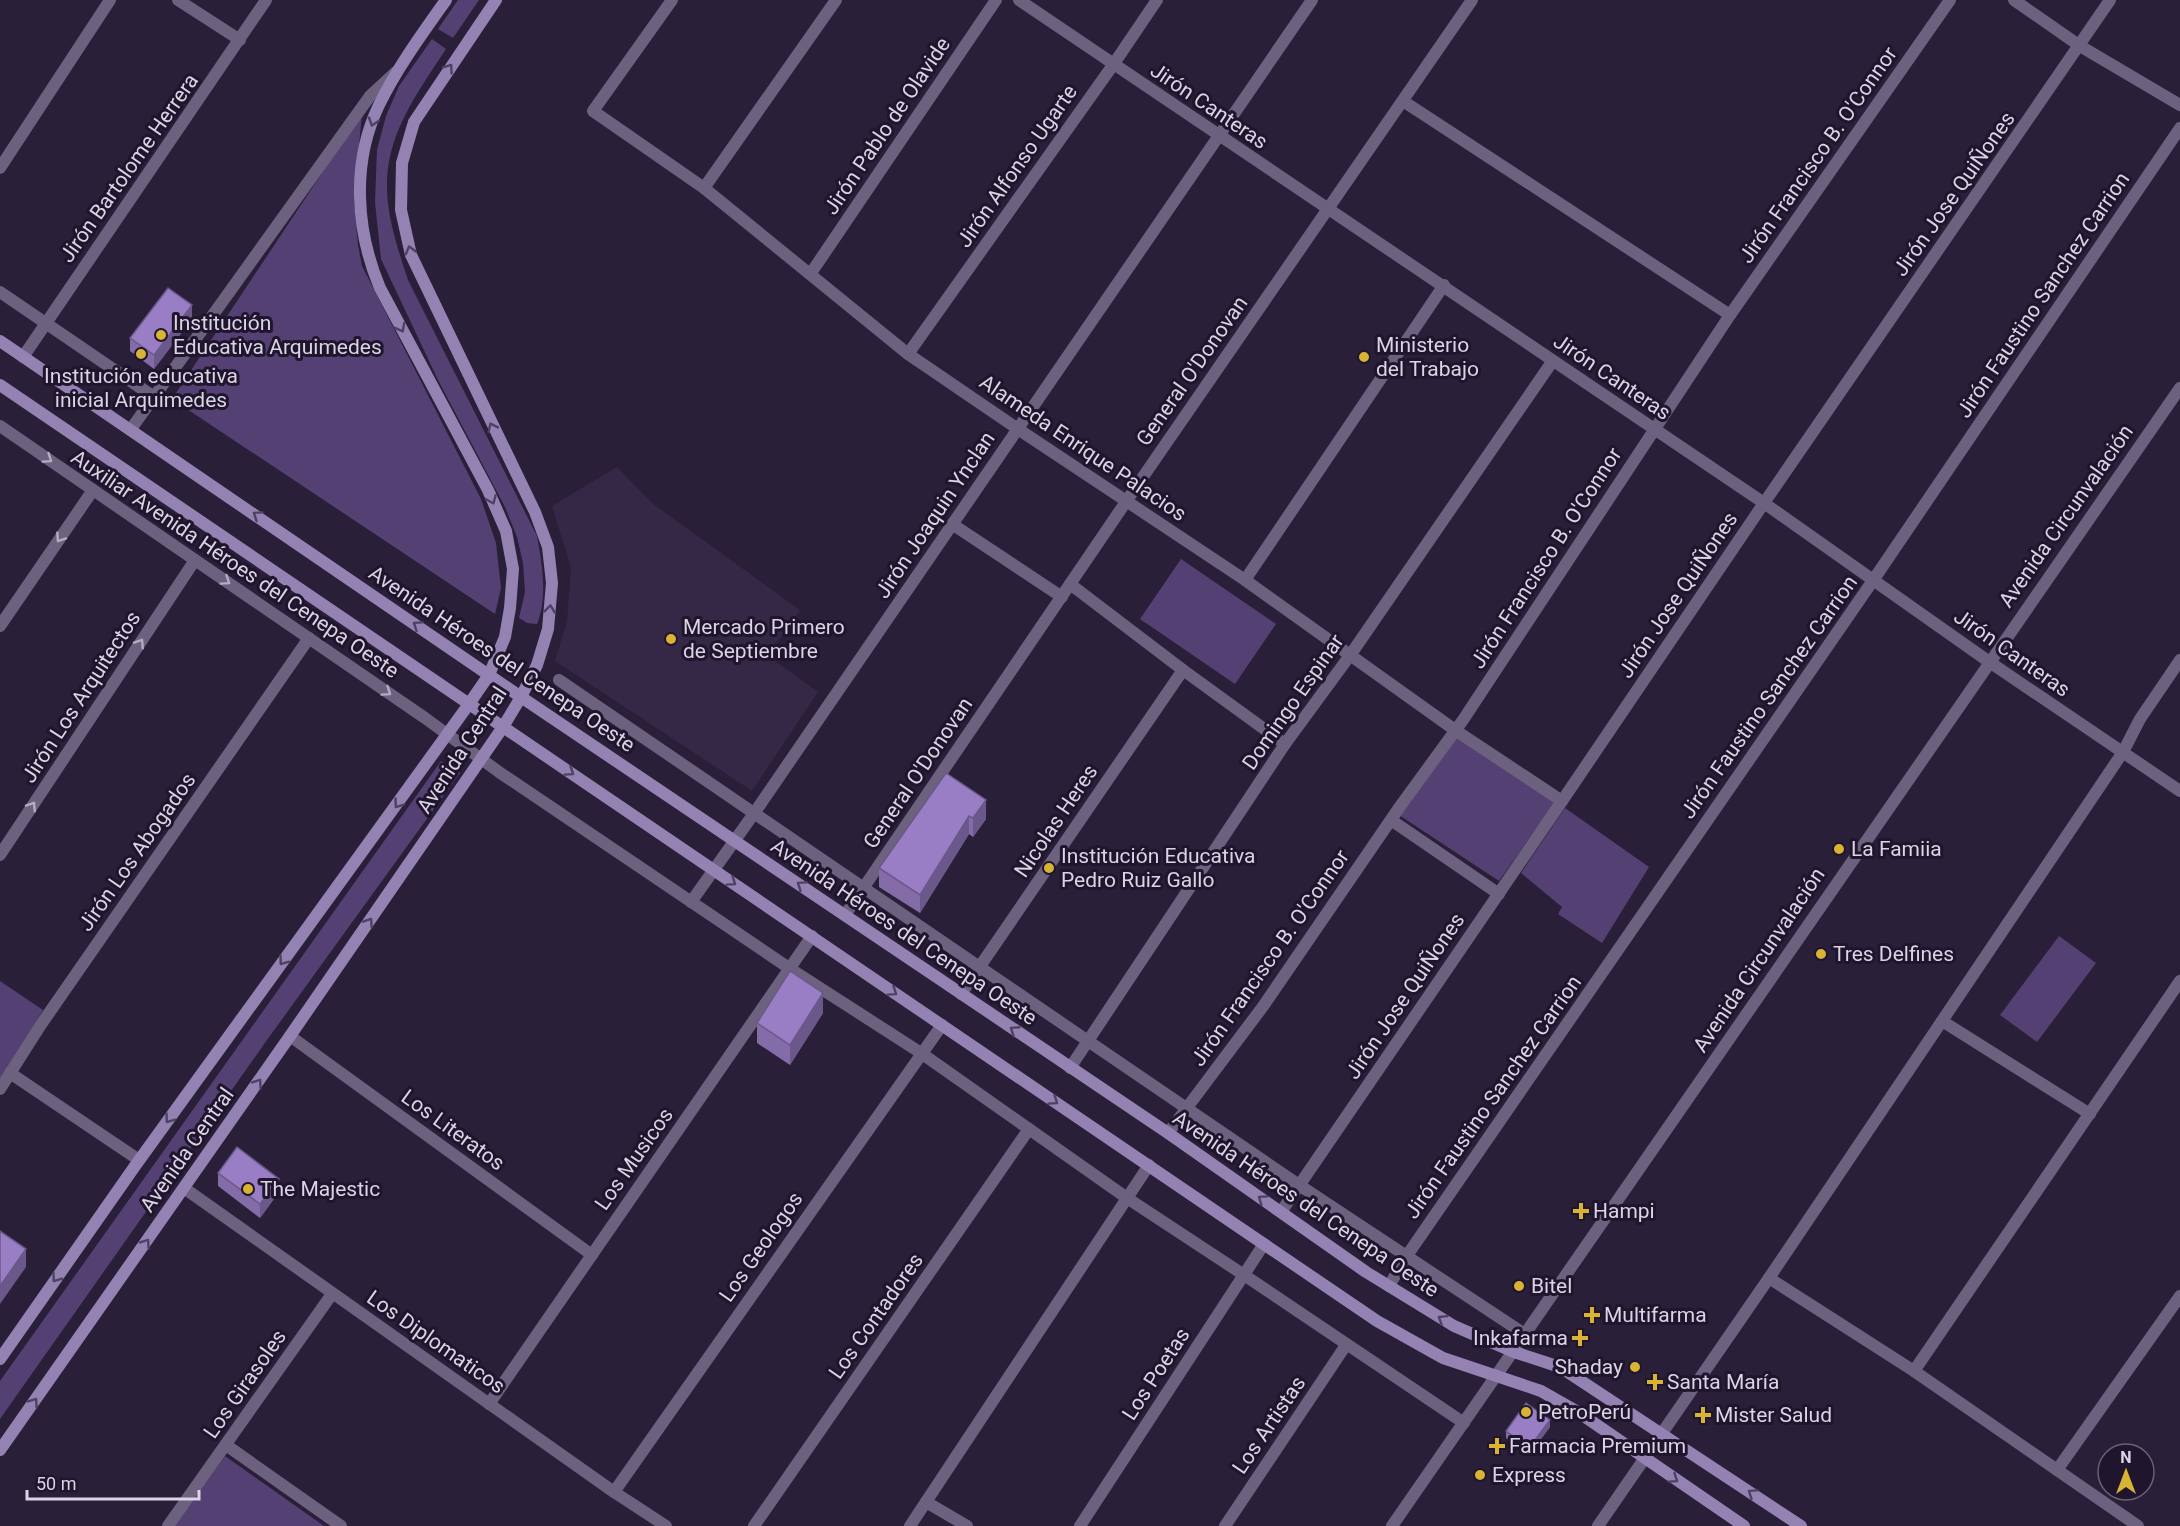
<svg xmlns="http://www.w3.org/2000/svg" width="2180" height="1526" font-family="Roboto,sans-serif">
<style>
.built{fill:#342846}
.green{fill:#554073}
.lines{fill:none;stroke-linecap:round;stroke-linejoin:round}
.pedestrian{stroke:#6c617f;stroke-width:12}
.minor{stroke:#6c617f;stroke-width:12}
.tertiary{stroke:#6c617f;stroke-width:12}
.secondary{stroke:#9482b3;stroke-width:12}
.wall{fill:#846ca9}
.shaded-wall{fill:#6b588a}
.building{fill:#997dc5;stroke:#6b588a;stroke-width:1.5}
.oneway{stroke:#4e4163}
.oneway2{stroke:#b4acc1}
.poi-dot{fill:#d9b334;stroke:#1f152d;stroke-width:2}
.labels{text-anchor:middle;stroke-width:6;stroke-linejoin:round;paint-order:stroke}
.street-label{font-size:21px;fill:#dad4e5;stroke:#1f152d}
.poi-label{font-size:21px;fill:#dad4e5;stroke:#1f152d;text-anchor:start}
</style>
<rect width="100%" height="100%" fill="#291f38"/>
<!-- built -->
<path class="built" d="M617,467L652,503L800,610L768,656L818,692L752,791L555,661L567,621L571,568L552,506Z"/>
<!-- green -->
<g class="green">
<path d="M458,0H479L453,38L438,29Z"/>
<path d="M432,39L446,49C420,89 388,131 387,182C386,215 398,249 408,280L537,536C542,564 548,597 537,624L527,623L519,618L525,592L523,563L517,537L505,507L438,380L381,259L375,202L377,150L386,116L399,86Z"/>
<path d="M362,113L354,201L358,245L362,266L481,499L496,543L501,588L495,614L172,399Z"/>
<path d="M1181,559L1276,624L1235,684L1140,619Z"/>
<path d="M1456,733L1555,802L1499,881L1399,815Z"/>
<path d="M441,761L460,773L267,1040L0,1419V1381Z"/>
<path d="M1565,808L1649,867L1602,943L1558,914L1562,907L1521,873Z"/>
<path d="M2059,936L2096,963L2037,1042L2000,1015Z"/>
<path d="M0,981L43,1010L0,1078Z"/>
<path d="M225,1456L324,1526H175Z"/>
</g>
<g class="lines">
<!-- pedestrian -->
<path class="pedestrian" d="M559,680L1299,1185L1526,1335"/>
<!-- minor -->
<g class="minor">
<path d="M178,0L240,40"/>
<path d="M672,0L593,111L704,188L908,354L1018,429L1245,580L1455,730L1562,801"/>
<path d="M2014,0L2080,46L2180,105"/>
<path d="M1403,101L1730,315"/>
<path d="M0,168L110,0"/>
<path d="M704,188L836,0"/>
<path d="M811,273L996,0"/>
<path d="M0,292L154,397"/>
<path d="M908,354L1113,65L1157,0"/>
<path d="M23,357L266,0"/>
<path d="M0,426L425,718L499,772L789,968L921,1053L1127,1198L1244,1275L1464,1423"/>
<path d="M131,429L370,96L396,72"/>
<path d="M952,524L1062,597"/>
<path d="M1245,580L1444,285"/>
<path d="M1070,584L1183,670L1285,744"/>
<path d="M0,626L93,490"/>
<path d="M1988,661L2180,791"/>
<path d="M1391,820L1499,894"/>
<path d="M0,855L195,560"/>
<path d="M691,902L755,812L1312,0"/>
<path d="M845,915L1136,487L1472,0"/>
<path d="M961,994L1183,670"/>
<path d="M1942,1021L2090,1114"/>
<path d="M290,1036L592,1255"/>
<path d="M1070,1068L1285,744L1351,654L1552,362"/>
<path d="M10,1073L139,1160"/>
<path d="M0,1089L40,1026L309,638"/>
<path d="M1168,1133L1264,1005L1401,805L1463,720L1730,315L1950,0"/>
<path d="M184,1188L614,1492L666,1526"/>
<path d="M1281,1212L1562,801L1764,503L2110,0"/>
<path d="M1769,1278L1914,1371L2138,1526"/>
<path d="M1389,1286L1406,1257L1874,579L2180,128"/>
<path d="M1914,1371L2180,981"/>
<path d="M489,1404L812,936"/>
<path d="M226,1445L341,1526"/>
<path d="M2057,1470L2180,1296"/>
<path d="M614,1492L942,1025"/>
<path d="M926,1502L967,1526"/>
<path d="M168,1526L332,1294"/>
<path d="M754,1526L1029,1129"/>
<path d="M910,1526L1149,1165"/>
<path d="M1080,1526L1264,1244"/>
<path d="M1225,1526L1346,1345"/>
<path d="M1598,1526L1769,1278L2123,752L2140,719L2180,660"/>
</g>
<!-- tertiary -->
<g class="tertiary">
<path d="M1019,0L1764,503L1988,661"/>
<path d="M1392,1526C1655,1147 1915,766 2180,388"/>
</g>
<!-- secondary -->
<g class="secondary">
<path d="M0,341L521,697L1168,1133L1366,1272L1454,1326L1514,1352L1560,1367L1801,1526"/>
<path d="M0,385L1377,1321L1443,1358L1541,1391L1578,1412L1744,1526"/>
<path d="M0,1359L135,1166L469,704L489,675L505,637L510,608L513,569L506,531L488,490L380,288C356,231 351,163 379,105C397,68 422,34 446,0"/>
<path d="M0,1450L290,1036L503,727L521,697L537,665L548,629L552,583L548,547L535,512L411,255L401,210L402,163L414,122L496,0"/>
</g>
</g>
<!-- wall -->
<g class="wall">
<path d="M192,319L154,369L130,351V338Z"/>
<path d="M946,773L986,819L973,837L969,834L920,913L879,887V868Z"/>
<path d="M823,1013L790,1065L757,1043V1023Z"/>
<path d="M218,1173L279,1192L260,1218L218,1186Z"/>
<path d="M1550,1427L1529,1455L1506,1438V1431Z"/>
</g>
<!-- shaded-wall -->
<g class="shaded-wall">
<path d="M192,305V319L154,369V355Z"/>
<path d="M986,800V819L973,837V818Z"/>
<path d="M969,816V834L920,913V895Z"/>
<path d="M823,993V1013L790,1065V1045Z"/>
<path d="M279,1179V1192L260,1218V1204Z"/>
<path d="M26,1249V1267L0,1304V1286Z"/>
<path d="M1550,1420V1427L1529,1455V1448Z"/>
</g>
<!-- building -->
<g class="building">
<path d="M168,288L192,305L154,355L130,338Z"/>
<path d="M946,773L986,800L973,818L969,816L920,895L879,868Z"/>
<path d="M790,971L823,993L790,1045L757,1023Z"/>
<path d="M237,1147L279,1179L260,1204L218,1173Z"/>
<path d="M0,1231L26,1249L0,1286Z"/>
<path d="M1526,1403L1550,1420L1529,1448L1506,1431Z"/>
</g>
<!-- one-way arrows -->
<defs><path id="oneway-chevron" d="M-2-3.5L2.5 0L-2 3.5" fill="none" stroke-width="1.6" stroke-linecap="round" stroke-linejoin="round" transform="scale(1.5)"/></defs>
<g class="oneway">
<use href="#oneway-chevron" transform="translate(449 68) rotate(-55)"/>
<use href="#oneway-chevron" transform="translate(373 122) rotate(108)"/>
<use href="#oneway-chevron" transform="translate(410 250) rotate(-105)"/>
<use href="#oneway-chevron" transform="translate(401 328) rotate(62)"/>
<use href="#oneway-chevron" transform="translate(492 427) rotate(-116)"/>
<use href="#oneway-chevron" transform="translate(492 500) rotate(67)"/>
<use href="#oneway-chevron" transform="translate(257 515) rotate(-146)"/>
<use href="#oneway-chevron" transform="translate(550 609) rotate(-84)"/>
<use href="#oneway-chevron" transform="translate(417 625) rotate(-146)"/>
<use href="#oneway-chevron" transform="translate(570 772) rotate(34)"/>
<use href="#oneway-chevron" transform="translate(398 804) rotate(126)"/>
<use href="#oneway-chevron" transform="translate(732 882) rotate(34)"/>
<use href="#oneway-chevron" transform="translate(801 885) rotate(-146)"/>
<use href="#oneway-chevron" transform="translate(369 922) rotate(-56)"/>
<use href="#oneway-chevron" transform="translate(283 961) rotate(126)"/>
<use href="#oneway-chevron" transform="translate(893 992) rotate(34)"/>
<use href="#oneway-chevron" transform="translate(1014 1030) rotate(-146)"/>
<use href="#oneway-chevron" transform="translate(258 1083) rotate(-55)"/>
<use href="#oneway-chevron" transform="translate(1054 1101) rotate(34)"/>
<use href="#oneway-chevron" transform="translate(169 1119) rotate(126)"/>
<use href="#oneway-chevron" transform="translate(1262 1199) rotate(-145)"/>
<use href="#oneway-chevron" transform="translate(146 1243) rotate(-55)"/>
<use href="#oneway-chevron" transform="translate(56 1278) rotate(125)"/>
<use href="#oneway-chevron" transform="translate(1442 1319) rotate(-148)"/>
<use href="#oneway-chevron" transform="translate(34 1402) rotate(-55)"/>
<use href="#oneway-chevron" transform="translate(1674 1479) rotate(34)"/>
<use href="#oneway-chevron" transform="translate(1752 1493) rotate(-146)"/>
</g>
<g class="oneway2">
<use href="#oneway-chevron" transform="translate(48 459) rotate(34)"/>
<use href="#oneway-chevron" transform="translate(60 538) rotate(124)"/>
<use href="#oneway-chevron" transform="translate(226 581) rotate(34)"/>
<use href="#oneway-chevron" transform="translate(140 643) rotate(-57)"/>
<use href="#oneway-chevron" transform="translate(387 692) rotate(34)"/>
<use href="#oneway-chevron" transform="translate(32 806) rotate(-57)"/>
</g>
<!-- markers -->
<g class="poi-dot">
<circle cx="161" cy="335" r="6"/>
<circle cx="141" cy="354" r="6"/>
<circle cx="1364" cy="357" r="6"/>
<circle cx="671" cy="639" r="6"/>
<circle cx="1839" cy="849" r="6"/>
<circle cx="1049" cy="868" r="6"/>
<circle cx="1821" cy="954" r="6"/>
<circle cx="248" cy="1189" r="6"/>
<path d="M1578 1202h6v6h6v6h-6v6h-6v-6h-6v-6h6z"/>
<circle cx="1519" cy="1286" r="6"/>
<path d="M1589 1306h6v6h6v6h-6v6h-6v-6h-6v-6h6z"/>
<path d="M1577 1329h6v6h6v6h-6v6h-6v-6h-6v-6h6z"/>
<circle cx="1635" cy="1367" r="6"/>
<path d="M1652 1373h6v6h6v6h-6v6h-6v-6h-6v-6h6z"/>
<circle cx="1526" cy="1412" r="6"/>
<path d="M1700 1406h6v6h6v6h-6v6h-6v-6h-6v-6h6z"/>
<path d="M1494 1437h6v6h6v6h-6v6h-6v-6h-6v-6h6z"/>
<circle cx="1480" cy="1475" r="6"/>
</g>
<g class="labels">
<!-- street labels -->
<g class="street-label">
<text transform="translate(1209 106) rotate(34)" y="7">Jirón Canteras</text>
<text transform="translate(887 126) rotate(-56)" y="7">Jirón Pablo de Olavide</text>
<text transform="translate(1818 155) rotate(-55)" y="7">Jirón Francisco B. O'Connor</text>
<text transform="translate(1017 166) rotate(-55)" y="7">Jirón Alfonso Ugarte</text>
<text transform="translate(129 168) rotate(-55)" y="7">Jirón Bartolome Herrera</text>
<text transform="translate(1954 194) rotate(-55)" y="7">Jirón Jose QuiÑones</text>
<text transform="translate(2043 295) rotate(-56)" y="7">Jirón Faustino Sanchez Carrion</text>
<text transform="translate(1192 371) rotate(-55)" y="7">General O'Donovan</text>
<text transform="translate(1612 377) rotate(34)" y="7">Jirón Canteras</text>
<text transform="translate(1083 448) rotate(34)" y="7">Alameda Enrique Palacios</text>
<text transform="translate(935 515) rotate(-56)" y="7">Jirón Joaquin Ynclan</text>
<text transform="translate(2066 516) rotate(-55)" y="7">Avenida Circunvalación</text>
<text transform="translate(1546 558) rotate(-57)" y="7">Jirón Francisco B. O'Connor</text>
<text transform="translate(235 564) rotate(34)" y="7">Auxiliar Avenida Héroes del Cenepa Oeste</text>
<text transform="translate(1678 595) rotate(-56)" y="7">Jirón Jose QuiÑones</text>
<text transform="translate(2012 653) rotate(35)" y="7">Jirón Canteras</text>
<text transform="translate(502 659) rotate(34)" y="7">Avenida Héroes del Cenepa Oeste</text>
<text transform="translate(81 697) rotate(-57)" y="7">Jirón Los Arquitectos</text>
<text transform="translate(1769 697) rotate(-55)" y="7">Jirón Faustino Sanchez Carrion</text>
<text transform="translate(1293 702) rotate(-55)" y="7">Domingo Espinar</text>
<text transform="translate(462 750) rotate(-57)" y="7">Avenida Central</text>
<text transform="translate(918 773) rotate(-56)" y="7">General O'Donovan</text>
<text transform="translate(1056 821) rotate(-56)" y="7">Nicolas Heres</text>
<text transform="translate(137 852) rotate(-55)" y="7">Jirón Los Abogados</text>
<text transform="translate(904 932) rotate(34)" y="7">Avenida Héroes del Cenepa Oeste</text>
<text transform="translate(1270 958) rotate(-55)" y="7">Jirón Francisco B. O'Connor</text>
<text transform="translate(1759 960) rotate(-56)" y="7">Avenida Circunvalación</text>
<text transform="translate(1405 996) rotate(-56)" y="7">Jirón Jose QuiÑones</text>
<text transform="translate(1493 1097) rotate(-55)" y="7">Jirón Faustino Sanchez Carrion</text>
<text transform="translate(453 1130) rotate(36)" y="7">Los Literatos</text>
<text transform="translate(187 1150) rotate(-55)" y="7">Avenida Central</text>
<text transform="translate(634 1159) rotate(-55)" y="7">Los Musicos</text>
<text transform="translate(1306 1204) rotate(34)" y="7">Avenida Héroes del Cenepa Oeste</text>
<text transform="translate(761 1247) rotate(-55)" y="7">Los Geologos</text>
<text transform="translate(876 1316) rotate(-55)" y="7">Los Contadores</text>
<text transform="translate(436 1342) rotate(35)" y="7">Los Diplomaticos</text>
<text transform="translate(1156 1374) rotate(-57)" y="7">Los Poetas</text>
<text transform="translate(245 1384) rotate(-55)" y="7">Los Girasoles</text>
<text transform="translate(1269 1425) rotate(-56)" y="7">Los Artistas</text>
</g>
<!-- poi labels -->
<g class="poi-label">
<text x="173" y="330">Institución<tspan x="173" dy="24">Educativa Arquimedes</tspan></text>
<text x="1376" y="352">Ministerio<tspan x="1376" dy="24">del Trabajo</tspan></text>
<text x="141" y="383" text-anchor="middle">Institución educativa<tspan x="141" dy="24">inicial Arquimedes</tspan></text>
<text x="683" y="634">Mercado Primero<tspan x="683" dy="24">de Septiembre</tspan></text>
<text x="1851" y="856">La Famiia</text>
<text x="1061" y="863">Institución Educativa<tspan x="1061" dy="24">Pedro Ruiz Gallo</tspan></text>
<text x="1833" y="961">Tres Delfines</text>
<text x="260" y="1196">The Majestic</text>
<text x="1593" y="1218">Hampi</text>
<text x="1531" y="1293">Bitel</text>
<text x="1604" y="1322">Multifarma</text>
<text x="1568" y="1345" text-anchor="end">Inkafarma</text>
<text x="1623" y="1374" text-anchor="end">Shaday</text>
<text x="1667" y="1389">Santa María</text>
<text x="1538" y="1419">PetroPerú</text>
<text x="1715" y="1422">Mister Salud</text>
<text x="1509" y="1453">Farmacia Premium</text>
<text x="1492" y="1482">Express</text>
</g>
</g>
<!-- north arrow -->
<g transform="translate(2126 1472)"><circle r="28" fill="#1f152d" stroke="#6a6177" stroke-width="1.5"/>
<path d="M0-4.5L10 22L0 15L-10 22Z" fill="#d9b334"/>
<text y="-9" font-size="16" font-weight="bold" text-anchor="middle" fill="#dad4e5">N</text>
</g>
<!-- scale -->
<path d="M27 1490v9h172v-9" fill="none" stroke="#dad4e5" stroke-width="3"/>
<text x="36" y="1490" font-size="18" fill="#dad4e5" stroke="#1f152d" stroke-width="4.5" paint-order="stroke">50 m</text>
</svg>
